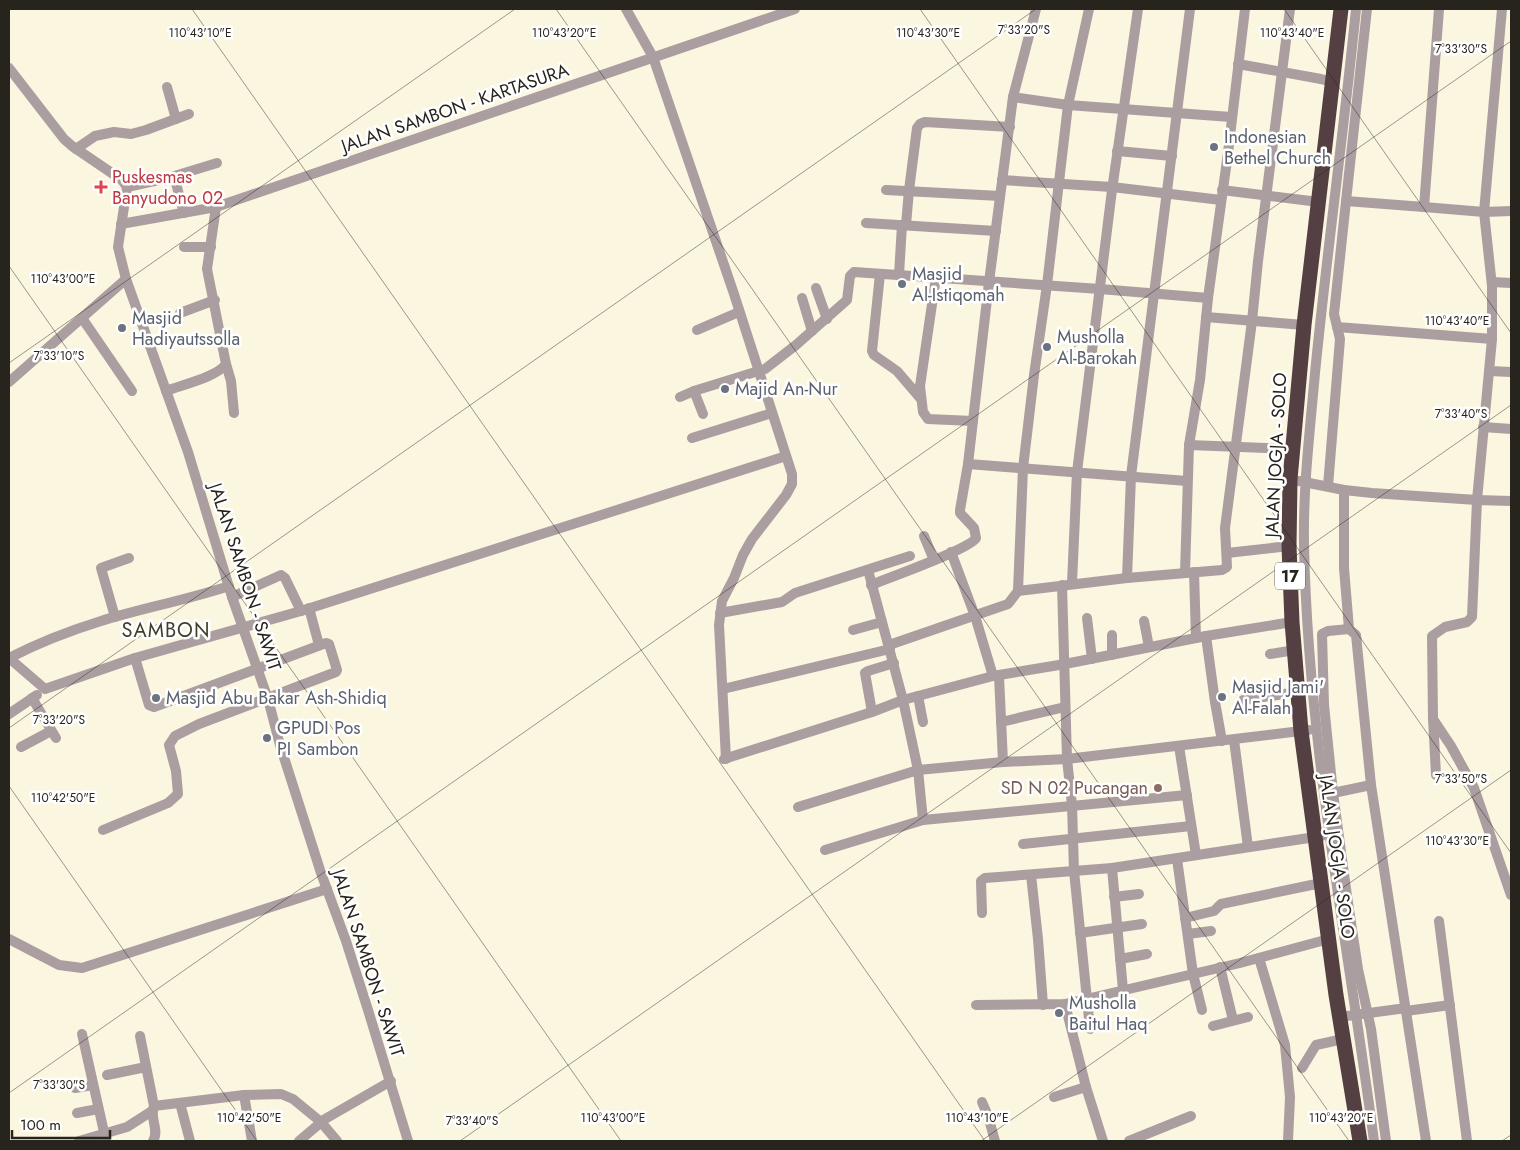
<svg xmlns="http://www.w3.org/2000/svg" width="1520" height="1150" font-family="Jost,sans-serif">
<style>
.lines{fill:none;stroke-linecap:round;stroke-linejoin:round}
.minor{stroke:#aa9ea0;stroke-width:10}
.highway{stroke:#543f42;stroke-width:15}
.ticks{fill:none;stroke:#26241c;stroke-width:1;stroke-opacity:0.45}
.worship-dot{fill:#6b7280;stroke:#fff;stroke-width:2}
.health-dot{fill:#e0444e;stroke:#fff;stroke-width:2}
.education-dot{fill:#8d6e63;stroke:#fff;stroke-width:2}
.labels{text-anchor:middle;stroke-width:5;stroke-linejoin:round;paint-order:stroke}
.shield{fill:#fff;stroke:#676660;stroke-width:1}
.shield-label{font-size:16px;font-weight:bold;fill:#26241c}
.street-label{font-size:18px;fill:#26241c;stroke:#fff}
.worship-label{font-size:18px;fill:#5b616d;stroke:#fff;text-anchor:start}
.health-label{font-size:18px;fill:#be3a42;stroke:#fff;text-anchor:start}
.education-label{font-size:18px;fill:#785e54;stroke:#fff;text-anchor:end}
.quarter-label{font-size:20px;letter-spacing:1px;fill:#423e2c;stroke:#fff}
.ticks-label{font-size:12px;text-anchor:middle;fill:#26241c;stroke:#fff;stroke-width:5;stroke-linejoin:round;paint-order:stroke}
</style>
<rect width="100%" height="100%" fill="#fbf6e0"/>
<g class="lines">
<!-- minor -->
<g class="minor">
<path d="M626,9L653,57L734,294L792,474V484L786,495L752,539L743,555L734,578L722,601L719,625L726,759"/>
<path d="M1356,9C1344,130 1327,251 1315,373C1310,430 1303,487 1304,544C1308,745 1348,943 1374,1141"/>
<path d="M1367,9L1346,201L1424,207"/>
<path d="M1439,9L1424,207L1484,212L1492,286V339"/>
<path d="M1502,9L1484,212L1511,211"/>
<path d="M1238,64L1321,79L1332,82"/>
<path d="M9,68L64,139L72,146L122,180L127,187L118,247L126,279L188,452L232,597L268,699L280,745L321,873L346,941L368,1010L408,1141"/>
<path d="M167,87L176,119"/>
<path d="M1013,97L1068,105L1231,117"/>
<path d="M76,149L95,136L114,132L131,134L146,130L189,114"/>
<path d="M1117,151L1172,156"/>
<path d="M174,176L184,213"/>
<path d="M1002,180L1112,187L1221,200"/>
<path d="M127,187L168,178L217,163"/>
<path d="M886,190L1000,196"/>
<path d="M1222,190L1319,202"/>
<path d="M866,223L996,231"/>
<path d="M121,224L216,207L795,9"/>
<path d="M906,225L909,190L917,128L920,124L925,122L1010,127"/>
<path d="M184,247H211"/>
<path d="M880,274L872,351L874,355L897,371L921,399"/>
<path d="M899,275L902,225"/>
<path d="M936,277L920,386L923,412L928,419L973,421"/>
<path d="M1492,282L1511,283"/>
<path d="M816,288L827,319"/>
<path d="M802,298L812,331"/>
<path d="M180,313L215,300"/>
<path d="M1206,317L1304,325"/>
<path d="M82,318L132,391"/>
<path d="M697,330L739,312"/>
<path d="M226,364L231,381L234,413"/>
<path d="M1490,371L1511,372"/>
<path d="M9,382L126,279"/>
<path d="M166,391C181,385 217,377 226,364L207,269L216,207"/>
<path d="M694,391L703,414"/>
<path d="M680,397L694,391L765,369L796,345L847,300L850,276L854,272L1100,289L1208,298"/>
<path d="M1483,427L1511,429"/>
<path d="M692,438L772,413"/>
<path d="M1189,445L1293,449"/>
<path d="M968,464L1187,481"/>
<path d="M1299,481L1344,490L1372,493L1477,500L1492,339L1337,327"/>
<path d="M1328,486L1340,339L1334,314L1346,201"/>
<path d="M1344,490V568L1349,629L1356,635L1371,785L1426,1141"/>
<path d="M924,536L934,560"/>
<path d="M951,552L975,616L993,676"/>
<path d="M1227,553L1289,546"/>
<path d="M868,570L903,700L918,770L923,820"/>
<path d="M1194,572L1196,638"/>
<path d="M1185,573L1189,445L1200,380L1208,298L1228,153L1245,9"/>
<path d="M1127,578L1131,476L1190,9"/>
<path d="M1072,583L1077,472L1112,190L1138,9"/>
<path d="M871,585C888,578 970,549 976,538L974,528L960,513V510L968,464L989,282L1013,97L1036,9"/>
<path d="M1062,585L1067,759L1072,805L1074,871L1090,1029"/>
<path d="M1018,591L1127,578L1222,570L1227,567L1225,528L1252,321L1258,261L1290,9"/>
<path d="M232,597L281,575L285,578L301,611"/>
<path d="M309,608L319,645"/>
<path d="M720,613L782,602L795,593L910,556"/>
<path d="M115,617L101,568L129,558"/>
<path d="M1087,618L1092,659"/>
<path d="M1144,621L1149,647"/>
<path d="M1349,629L1328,631L1322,634L1324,705L1333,793L1347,896L1358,969L1371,1029L1386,1141"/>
<path d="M853,630L882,622"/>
<path d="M1112,635V655"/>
<path d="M1206,636L1215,702L1222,741"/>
<path d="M889,645L1008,604L1018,591L1023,468L1034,375L1047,285L1068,105L1089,9"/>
<path d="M1270,654L1295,650"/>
<path d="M9,658L45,689L135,658L301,611L786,456"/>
<path d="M9,658C38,643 69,631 101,621C143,608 187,600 229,586"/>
<path d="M999,676L1003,762"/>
<path d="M723,689L890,649"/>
<path d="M918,696L923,722"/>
<path d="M32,698L56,738"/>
<path d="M1243,700L1298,692"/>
<path d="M872,712L865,673L868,671L894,663"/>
<path d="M9,714L37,695"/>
<path d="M1433,719L1451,746L1474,788L1511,895"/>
<path d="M1001,722L1065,707"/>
<path d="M1234,740L1248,847"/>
<path d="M1179,746L1196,855"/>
<path d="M21,747L51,731"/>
<path d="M724,759L872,712L903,700L993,676L1065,664L1206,636L1292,622"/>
<path d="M1436,775L1433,718L1432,636L1445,627L1467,622L1472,617L1477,500L1511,501"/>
<path d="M1333,793L1371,785"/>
<path d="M798,807L918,770L1003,762L1067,759L1309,730"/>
<path d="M103,830L168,803L178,794L176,771L169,745L175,736L199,724L336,672L337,670L329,644L326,643L154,707L149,705L135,658"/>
<path d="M1023,844L1191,826"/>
<path d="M825,850L923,820L1187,795"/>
<path d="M1177,859L1193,974L1202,1010"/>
<path d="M1112,868L1123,990"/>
<path d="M1031,875L1038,939L1043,1005"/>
<path d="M1114,897L1139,894"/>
<path d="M982,913L981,881L985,878L1112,868L1322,836"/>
<path d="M1185,918L1214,911L1221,904L1321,883"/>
<path d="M1439,921L1467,1141"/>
<path d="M1080,933L1142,924"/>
<path d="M1188,934L1211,931"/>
<path d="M9,939L59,965L82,968L327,889"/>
<path d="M1259,958L1285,1045L1290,1097L1288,1141"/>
<path d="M1120,959L1147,954"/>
<path d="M1220,967L1233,1020"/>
<path d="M1065,1004L1086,1087L1103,1141"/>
<path d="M976,1005L1065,1004L1240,963L1329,939"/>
<path d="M1406,1011L1450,1005"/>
<path d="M1340,1017L1406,1008"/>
<path d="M1213,1026L1248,1017"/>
<path d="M82,1034L106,1141"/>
<path d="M140,1036L154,1106C149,1118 160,1130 153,1141"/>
<path d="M1302,1068L1316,1045L1343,1039"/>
<path d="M107,1075L146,1067"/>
<path d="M75,1088L93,1085"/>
<path d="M244,1095L252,1141"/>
<path d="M1054,1097L1086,1087"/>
<path d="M982,1102L988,1116L995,1141"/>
<path d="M180,1103L190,1141"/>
<path d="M154,1106L244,1095L281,1094L293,1099L321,1122L337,1141"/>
<path d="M77,1113L98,1109"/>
<path d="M79,1141L127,1127L152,1111"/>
<path d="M299,1141L325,1119L391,1081"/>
<path d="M1129,1141L1191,1116"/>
</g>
<!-- highway -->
<path class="highway" d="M1341,9L1304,325L1290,479L1289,546L1292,622L1301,731L1336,995L1360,1141"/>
</g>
<!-- ticks -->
<path class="ticks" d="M192,9L985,1141M556,9L1349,1141M920,9L1511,853M1284,9L1511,333M9,266L621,1141M9,363L515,9M9,728L1036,9M9,786L257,1141M9,1093L1511,41M460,1141L1511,405M981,1141L1511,770M1502,1141L1511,1135"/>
<!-- markers -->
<g class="worship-dot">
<circle cx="1214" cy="147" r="5"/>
<circle cx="902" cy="284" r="5"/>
<circle cx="122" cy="328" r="5"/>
<circle cx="1047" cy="347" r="5"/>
<circle cx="725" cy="389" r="5"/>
<circle cx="1222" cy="697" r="5"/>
<circle cx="156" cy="698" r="5"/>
<circle cx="267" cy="738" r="5"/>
<circle cx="1059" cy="1013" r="5"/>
</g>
<path class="health-dot" d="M98.5 179.5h5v5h5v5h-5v5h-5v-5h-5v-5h5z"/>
<circle class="education-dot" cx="1158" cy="788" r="5"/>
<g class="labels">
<!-- shield labels -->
<rect class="shield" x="1275" y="562.5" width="30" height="27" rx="4"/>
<g class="shield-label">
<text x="1290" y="582">17</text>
</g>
<!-- street labels -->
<g class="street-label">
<text transform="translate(455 108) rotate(-19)" y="6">JALAN SAMBON - KARTASURA</text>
<text transform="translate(1276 455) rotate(-87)" y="6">JALAN JOGJA - SOLO</text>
<text transform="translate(245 577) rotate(72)" y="6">JALAN SAMBON - SAWIT</text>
<text transform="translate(1337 857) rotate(82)" y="6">JALAN JOGJA - SOLO</text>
<text transform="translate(368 963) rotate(72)" y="6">JALAN SAMBON - SAWIT</text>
</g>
<!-- worship labels -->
<g class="worship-label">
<text x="1224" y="143">Indonesian<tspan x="1224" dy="21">Bethel Church</tspan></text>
<text x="912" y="280">Masjid<tspan x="912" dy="21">Al-Istiqomah</tspan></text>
<text x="132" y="324">Masjid<tspan x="132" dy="21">Hadiyautssolla</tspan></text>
<text x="1057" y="343">Musholla<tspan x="1057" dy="21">Al-Barokah</tspan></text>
<text x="735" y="395">Majid An-Nur</text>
<text x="1232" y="693">Masjid Jami'<tspan x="1232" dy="21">Al-Falah</tspan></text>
<text x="166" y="704">Masjid Abu Bakar Ash-Shidiq</text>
<text x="277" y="734">GPUDI Pos<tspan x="277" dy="21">PI Sambon</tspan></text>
<text x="1069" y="1009">Musholla<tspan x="1069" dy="21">Baitul Haq</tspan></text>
</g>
<!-- health labels -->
<g class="health-label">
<text x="112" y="183">Puskesmas<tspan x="112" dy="21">Banyudono 02</tspan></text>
</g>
<!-- education labels -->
<g class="education-label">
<text x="1148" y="794">SD N 02 Pucangan</text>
</g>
<!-- quarter labels -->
<g class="quarter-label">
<text x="166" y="637">SAMBON</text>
</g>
</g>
<g class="ticks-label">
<text x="1024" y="34">7°33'20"S</text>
<text x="928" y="37">110°43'30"E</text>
<text x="1292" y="37">110°43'40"E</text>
<text x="200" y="37">110°43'10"E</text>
<text x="564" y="37">110°43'20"E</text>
<text x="1461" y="53">7°33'30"S</text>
<text x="63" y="283">110°43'00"E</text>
<text x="1457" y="325">110°43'40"E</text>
<text x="59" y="360">7°33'10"S</text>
<text x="1461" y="418">7°33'40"S</text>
<text x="59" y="724">7°33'20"S</text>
<text x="1461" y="783">7°33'50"S</text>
<text x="63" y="802">110°42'50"E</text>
<text x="1457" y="845">110°43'30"E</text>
<text x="59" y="1089">7°33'30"S</text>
<text x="249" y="1122">110°42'50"E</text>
<text x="613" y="1122">110°43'00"E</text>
<text x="977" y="1122">110°43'10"E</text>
<text x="1341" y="1122">110°43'20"E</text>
<text x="472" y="1125">7°33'40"S</text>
</g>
<!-- border -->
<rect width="1520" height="1150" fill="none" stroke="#26241c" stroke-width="20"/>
<!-- scale -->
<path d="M12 1130v8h98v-8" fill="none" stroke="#26241c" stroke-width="2.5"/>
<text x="20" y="1130" font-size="15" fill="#26241c" stroke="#ffffff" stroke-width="4" paint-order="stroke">100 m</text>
</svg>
